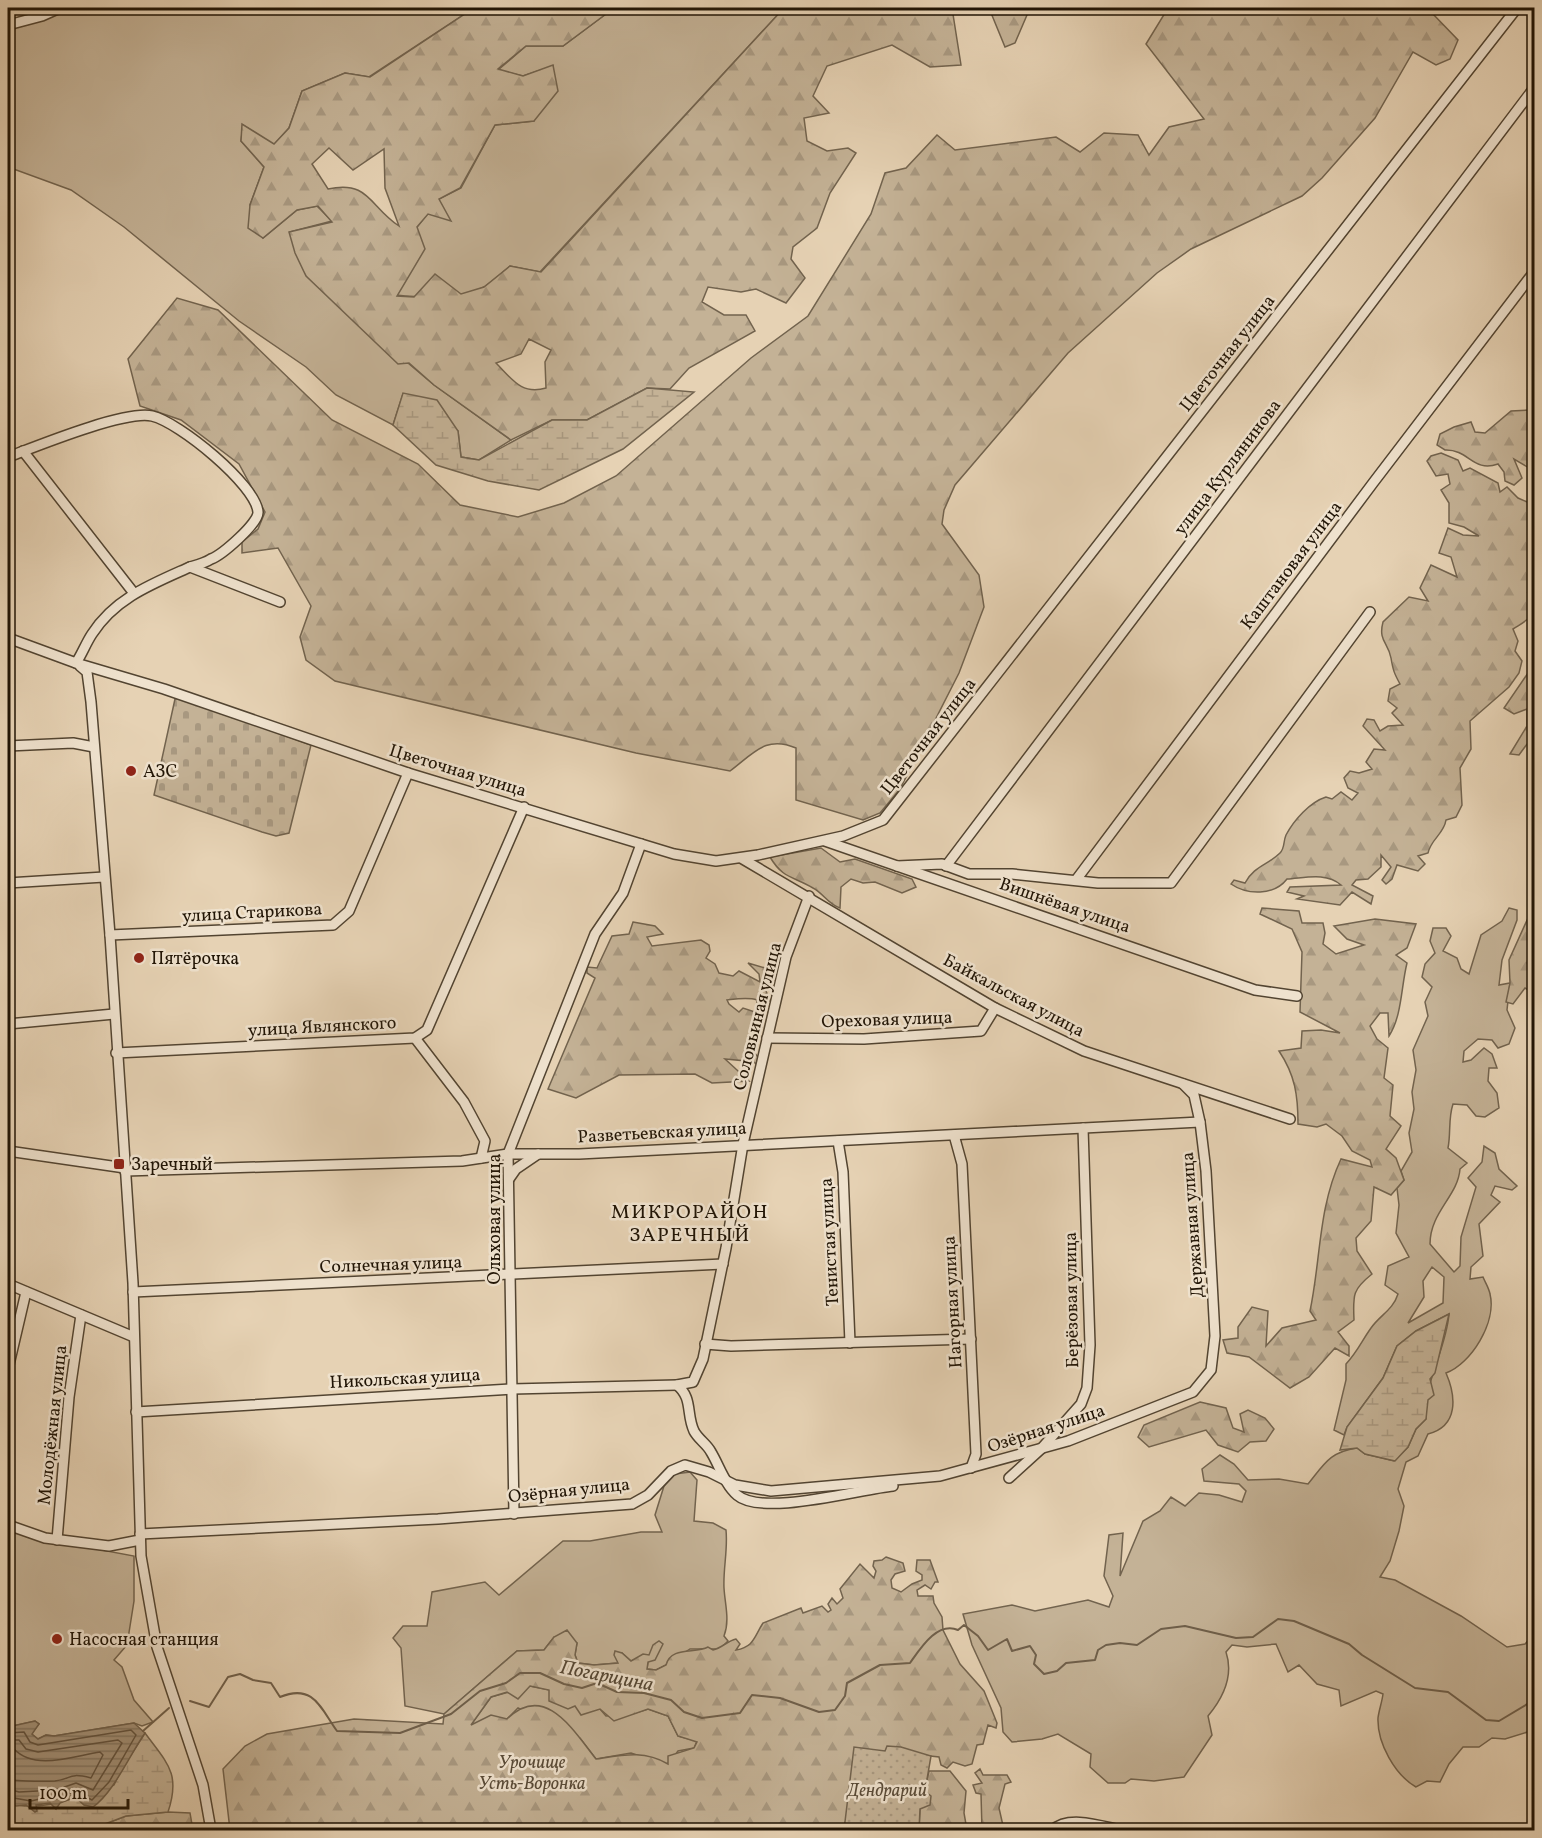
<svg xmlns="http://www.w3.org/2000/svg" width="1542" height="1838" font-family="Vollkorn,serif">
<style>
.grass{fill:#c4b296;stroke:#72634e;stroke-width:1.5;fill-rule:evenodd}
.forest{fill:url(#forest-firs);stroke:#72634e;stroke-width:1.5;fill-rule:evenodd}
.wetland{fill:url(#wetland-marsh);stroke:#72634e;stroke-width:1.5}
.cemetery{fill:url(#cemetery-stones);stroke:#72634e;stroke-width:1.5}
.park{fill:url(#park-dots);stroke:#72634e;stroke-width:1.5}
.water{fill:url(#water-rules);stroke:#6f5f4a;stroke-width:1.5}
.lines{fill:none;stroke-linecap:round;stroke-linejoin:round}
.shore{stroke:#62523e;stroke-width:1.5}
.stream{stroke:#6f5f4a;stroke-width:2}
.minor-casing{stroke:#524431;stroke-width:12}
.minor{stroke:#efe2ce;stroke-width:9}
.poi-dot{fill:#8f2418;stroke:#efe2ce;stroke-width:2}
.labels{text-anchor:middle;stroke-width:5;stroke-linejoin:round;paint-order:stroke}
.street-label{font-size:18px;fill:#201405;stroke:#efe2ce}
.poi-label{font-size:18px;fill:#201405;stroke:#efe2ce;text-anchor:start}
.park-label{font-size:18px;font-style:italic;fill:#594b38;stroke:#efe2ce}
.neighbourhood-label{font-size:20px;letter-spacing:1.5px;fill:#201405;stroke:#efe2ce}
.water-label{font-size:20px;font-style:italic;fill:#544633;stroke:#efe2ce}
</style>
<defs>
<pattern id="forest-firs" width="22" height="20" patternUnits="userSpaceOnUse" patternTransform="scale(1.5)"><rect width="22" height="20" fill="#c4b296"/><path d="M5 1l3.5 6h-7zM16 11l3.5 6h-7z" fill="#a89880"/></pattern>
<pattern id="wetland-marsh" width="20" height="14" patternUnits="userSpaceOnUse" patternTransform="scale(1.5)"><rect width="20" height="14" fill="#c4b296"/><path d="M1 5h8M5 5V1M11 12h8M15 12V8" fill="none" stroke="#a89880"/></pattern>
<pattern id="cemetery-stones" width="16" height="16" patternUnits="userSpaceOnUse" patternTransform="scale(1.5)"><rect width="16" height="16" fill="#c4b296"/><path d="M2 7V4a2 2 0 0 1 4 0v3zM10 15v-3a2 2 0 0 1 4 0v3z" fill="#a89880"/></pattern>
<pattern id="park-dots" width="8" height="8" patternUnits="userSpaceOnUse" patternTransform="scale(1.5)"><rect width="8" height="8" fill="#c4b296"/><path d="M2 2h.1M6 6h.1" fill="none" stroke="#a89880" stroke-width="1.8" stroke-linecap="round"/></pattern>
<pattern id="water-rules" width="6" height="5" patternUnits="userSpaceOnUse" patternTransform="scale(1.5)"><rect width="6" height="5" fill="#a39178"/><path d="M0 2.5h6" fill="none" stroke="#847560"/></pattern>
</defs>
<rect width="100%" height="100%" fill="#e6d2b4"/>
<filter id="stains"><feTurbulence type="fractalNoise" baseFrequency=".00333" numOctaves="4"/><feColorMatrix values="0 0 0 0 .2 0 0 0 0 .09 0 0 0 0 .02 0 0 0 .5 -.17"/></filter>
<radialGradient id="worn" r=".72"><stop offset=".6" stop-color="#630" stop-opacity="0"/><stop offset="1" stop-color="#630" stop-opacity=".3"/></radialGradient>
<!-- grass -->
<g class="grass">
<path d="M63,8H474L369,77L345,73L302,91L289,128L274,145L243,125L241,141L264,167L250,205L263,238L297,210L317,206L332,221L290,232L408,363L434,385L511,440L479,460L461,457L458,431L403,394L393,425L336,395L306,367L239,321L124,227L71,190L8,167V28Z"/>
<path d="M614,8H784L540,272L510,266C502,273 493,281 484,287C460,300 423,298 396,295L408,275L417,227L439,199L461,188L495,125L534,121L553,66L523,76L498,70L526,46H563Z"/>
<path d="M1509,908L1517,910V920L1502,960L1499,985L1510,983L1507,1010L1515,1028L1509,1044L1498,1048L1492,1040L1478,1039L1464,1051L1463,1062L1471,1060L1484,1048L1492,1054L1497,1068H1489L1488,1081L1497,1093L1499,1108L1485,1117L1476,1116L1467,1105L1453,1104C1448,1119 1451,1133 1448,1148L1467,1163L1460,1169C1458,1196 1430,1212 1430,1244L1454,1272L1460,1266L1461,1237L1476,1187L1468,1178L1482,1162L1484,1146L1495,1153L1499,1169L1517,1186L1512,1190L1495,1186L1491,1195L1500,1202L1479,1224L1483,1256L1471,1267L1470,1279L1483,1277C1485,1282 1489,1288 1490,1294C1497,1322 1471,1364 1446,1373C1456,1396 1459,1426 1428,1434L1418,1456L1406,1462L1398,1489L1404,1506L1399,1531L1390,1561L1380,1577L1395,1580L1461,1616L1507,1647L1525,1644L1534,1634V1730L1505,1739L1492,1738L1479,1747H1463L1449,1764L1440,1782L1427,1781L1416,1787C1395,1775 1377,1743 1378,1718C1379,1710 1382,1702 1383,1694L1376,1691L1341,1706L1339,1690L1317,1684L1299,1665L1288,1672L1276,1644L1247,1647L1232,1645L1226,1652C1234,1676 1223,1698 1208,1716L1212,1735L1184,1777L1154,1781L1131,1779L1125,1783H1108L1090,1767L1091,1754L1058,1734L1042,1739L1012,1742L1003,1732L1001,1708L972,1645L963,1614L1012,1605L1035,1611L1088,1600L1109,1607L1113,1596L1104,1576L1109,1535L1123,1533L1120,1576L1143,1521L1160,1511L1171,1497L1185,1506L1199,1493L1219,1495L1242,1502L1246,1491L1239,1484L1204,1481L1202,1469L1220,1455L1234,1464L1248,1480L1279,1479L1308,1484C1325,1463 1330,1452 1357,1448L1365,1454L1394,1461L1408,1447L1416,1429L1426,1419C1423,1382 1446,1351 1449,1314L1416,1331L1397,1346L1383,1378L1347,1427L1344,1435L1334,1430L1346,1380V1364C1358,1351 1361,1342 1371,1328C1380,1315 1393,1310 1398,1294L1385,1285L1388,1266L1409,1257L1396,1233L1399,1205L1397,1188L1404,1180L1401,1171L1412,1152L1409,1133L1414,1109L1412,1092L1416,1070L1413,1050L1428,1016L1425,1002L1432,987L1422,977L1425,964L1435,953L1430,941L1433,928H1446L1451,936L1443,951L1457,958L1461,969L1469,974L1481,935L1502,921ZM1432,1267L1444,1277L1443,1303L1408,1323L1424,1297L1423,1281Z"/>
<path d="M690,1472L697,1480L694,1521L713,1523L726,1530C728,1550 723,1569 724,1588C725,1605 730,1620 724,1636L728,1641L720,1649H690L666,1665L656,1670L647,1669L649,1655L631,1661L622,1653L618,1663L594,1665L578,1663L575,1655L577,1643L554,1637L544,1650L517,1651L444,1714L405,1706L401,1648L393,1638L403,1626H427L432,1592L485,1582L499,1595L563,1541H590L641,1532H662L655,1515L664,1486L675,1474Z"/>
<path d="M8,1530L32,1537L134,1556V1601L127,1645L114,1660L122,1667L134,1700L153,1722L142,1726L134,1723L54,1736L46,1735L38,1739L31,1734L39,1724L35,1721L8,1727Z"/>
<path d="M530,1686L550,1690L575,1706L600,1709L606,1716L632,1714L648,1709L668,1716L678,1736L697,1741L694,1748L678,1751L668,1765L631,1753L596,1759L580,1738L518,1708L507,1719L470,1726L491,1697Z"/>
</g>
<!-- forest -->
<g class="forest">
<path d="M474,8H614L563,46H526L498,69L523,76L553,65L558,91L534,121L495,125L460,188L439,199L451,221L428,214L417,227L425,249L397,296L414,297L435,274L461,294L484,287L510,266L541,272L784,8H952L961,65L930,67L892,45L827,66L813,96L829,113L804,118L807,141L827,151L848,148L856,153L830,193L817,228L793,247L791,259L805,278L786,303L756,289L741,292L708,287L702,302L724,315H746L755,331L689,368L670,389L647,388L587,420H552L511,440L434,385L409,363L398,364L306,276L295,253L289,232L332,222L318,206L297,210L263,238L248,228L250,205L264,167L241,141L242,124L274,144L289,128L302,91L345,73L370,77ZM329,148L353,170L384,149L385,188L399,226C369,206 369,180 328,189L312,164ZM529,339L551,350L545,362L546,388C521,395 512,379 496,363L521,354Z"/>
<path d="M989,8H1030L1015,43L1005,47Z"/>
<path d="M1168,8H1434L1431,12L1458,40L1450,59L1436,65L1413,52L1375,118L1322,178L1302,196L1191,249L1157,273L1068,353L955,485L944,510L942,524L979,575L984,607L959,673L900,789L880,813L863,820L796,800V748C766,735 754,753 730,771L636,753L335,681L306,660L300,637L311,606L278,548L242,553V542L258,529L265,512L239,464L181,420L140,406L128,359L177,298L218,310L332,420L418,464L460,505L518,517L564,503L616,476L751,358L808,316L871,214L885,173L906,168L937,135L955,150L1056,137L1080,152L1104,133L1138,135L1149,155L1169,127L1204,119L1146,44Z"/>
<path d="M1531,410L1534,419V471L1514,459L1522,478L1514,485L1505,481L1504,472L1498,464C1473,473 1469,449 1445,450L1437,445L1440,434L1454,427L1471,422L1475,432L1485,433L1511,411Z"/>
<path d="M1441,453L1458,460L1463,471L1470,468L1498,483L1500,492L1507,487L1518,498L1534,505V592L1528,593L1534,599C1535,618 1527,620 1513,629L1518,641L1515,651L1522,661L1519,673L1509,687L1470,721L1471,749L1460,768L1462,805L1456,817L1446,820C1444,834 1431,839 1428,853L1418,856L1425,864L1418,871L1397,865L1392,879L1386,884L1382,880L1391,867L1381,855V867L1368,879L1356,880L1352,885L1373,896L1371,904L1352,892L1340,905L1297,899L1304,896L1287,892L1290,887L1341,885C1326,872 1305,878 1287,879C1274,896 1247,895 1231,884L1234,880L1245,883C1254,866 1268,865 1280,853C1285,848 1283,842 1286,835C1294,820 1310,802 1326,797L1332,799L1341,792L1352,800L1358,793L1348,788L1344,778L1350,771L1359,773L1372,769L1366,762L1374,749L1385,750L1363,726L1367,719L1374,720L1380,731L1388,726L1403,725L1392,713L1397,708L1388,701L1390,689L1400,684C1394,673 1393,670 1391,658C1388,642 1378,641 1383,622L1409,597L1428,601L1420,588L1431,565L1457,577L1451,557L1439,553L1448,528L1463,535L1479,536L1464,527L1449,523V503L1441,490L1450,484L1448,474L1436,476L1427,461L1431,456Z"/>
<path d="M1534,668V741L1527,744L1519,755L1510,754L1527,726V709L1514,714L1504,708L1528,673Z"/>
<path d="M821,848L840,862L855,859L912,879L916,887L902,893L875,882L863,883L851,879L841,887L840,908C828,904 823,893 813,888C793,876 783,879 770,857Z"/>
<path d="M1262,908L1299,911L1302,923H1323L1325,933L1323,944L1336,954L1364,945L1347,939L1334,926L1375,919L1416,924L1407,948L1396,955L1407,963C1401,987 1402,1016 1389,1036L1388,1013H1380L1370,1026L1377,1039L1388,1048L1384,1078L1393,1085L1390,1116L1401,1126L1386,1149L1396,1158L1404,1180L1391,1195L1374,1187L1371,1221L1356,1238L1357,1251L1372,1274C1352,1290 1353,1295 1354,1320L1338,1332L1349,1346V1356L1335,1348L1309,1377L1290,1388L1249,1357L1227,1353L1223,1340L1238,1338V1327L1252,1307L1268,1311L1266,1346L1282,1328L1316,1320L1310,1311C1321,1259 1318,1208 1341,1159L1372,1167L1370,1160L1352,1151L1342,1136L1326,1124L1317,1127L1298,1124C1298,1095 1295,1075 1279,1051L1301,1048L1302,1031L1321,1030L1340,1033L1300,1012L1302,952L1292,929L1260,914Z"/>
<path d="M1528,918H1534V937L1527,963L1534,976V993L1525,988L1513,1004L1506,1002L1510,983L1509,960Z"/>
<path d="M633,922L655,926L663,934L647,937L652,946L701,940L709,945L710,951L706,958L715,964L719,973L733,976L739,971L760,982L759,974L748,963L772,970L765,989L770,1000L765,1006L757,1005V1000C748,997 736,999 727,1000L729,1004L739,1012L743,1008L758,1013L756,1019L762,1023V1027H752L750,1031L756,1038L752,1050L758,1057L757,1065L753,1061L750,1071L746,1061L725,1059L749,1081L712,1083L695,1074L619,1075L576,1098L548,1089L595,978L587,973V967L597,968L612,936L629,934Z"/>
<path d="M1200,1402L1226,1408L1233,1428L1244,1432L1240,1414L1248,1410L1265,1418L1274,1429L1266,1441L1250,1442L1238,1452L1218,1445L1206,1430L1149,1447L1138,1437L1144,1425Z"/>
<path d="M886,1557L903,1563L905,1571L895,1574L891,1580L892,1588L901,1592L912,1584L922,1580V1575L916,1571L917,1560H930L938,1582H935L931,1589L925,1585L917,1590L918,1596H933L934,1603L942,1617L943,1630L960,1664L984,1691L997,1723L996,1728L988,1725L983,1744L977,1745L972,1764L965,1766L953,1762L947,1768L941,1765L939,1757L885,1751L847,1814L844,1830H230L223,1769L245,1746L267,1734L354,1719L443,1724L444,1714L517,1651L544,1650L554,1637L567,1630L577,1643L575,1655L578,1663L594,1665L618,1663L614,1655L615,1651L622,1653L631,1661L643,1654L649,1655L653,1645L659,1641L663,1644L655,1660L648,1662L647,1669L656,1670L666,1665C671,1646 695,1654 708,1647L713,1650C722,1648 727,1641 736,1639L740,1644L736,1650C754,1647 754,1637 763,1623L801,1608L803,1613L822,1606L828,1612L831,1610L828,1604L832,1598L837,1604L843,1598L840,1589L860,1564L874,1578L876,1571L873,1566L874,1561L882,1560ZM530,1686L549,1690V1701L568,1709L575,1706L581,1715L600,1709L614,1721L648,1709L668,1716L678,1736L697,1742L694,1748L668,1756V1764C644,1750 623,1755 596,1759C573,1730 545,1682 507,1719L491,1715L471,1725L491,1697L507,1692L518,1699Z"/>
<path d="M980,1769L983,1775H1007L1011,1782L1005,1784L999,1808L1004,1830H982L981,1794L976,1793L973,1785L982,1783L975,1773Z"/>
<path d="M929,1771H950L966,1791L964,1813L967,1830H919L920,1809Z"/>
<path d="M168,1812L190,1813L193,1830H89L126,1816Z"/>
</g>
<!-- wetland -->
<g class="wetland">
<path d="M647,388L694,392L623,449L539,490L488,481L436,465L393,425L403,393L437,400L458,431L461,457L479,460L552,420H587Z"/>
<path d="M1449,1314L1435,1373L1430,1379L1434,1395L1428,1400L1426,1419L1416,1429L1408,1447L1395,1461L1365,1454L1357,1448L1340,1450L1347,1427L1383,1378L1397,1346L1416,1331Z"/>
<path d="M145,1733C167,1763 181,1773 168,1812L126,1816L89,1830H8V1802C26,1810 57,1805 75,1797L81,1799L114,1785L121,1770Z"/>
</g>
<!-- cemetery -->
<path class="cemetery" d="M180,698L311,745L289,833L276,836L262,832L154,795L175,699Z"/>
<!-- park -->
<path class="park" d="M887,1746L901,1747L931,1756L925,1791L931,1796L930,1805L920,1809L919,1830H844L854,1747L885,1751Z"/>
<!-- water -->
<path class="water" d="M35,1721L39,1724L32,1734L38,1739L46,1735L54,1736L134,1723L145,1733C129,1756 114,1792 93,1807L84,1805L75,1797L60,1803L56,1809L50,1803L36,1805L37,1811L35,1812L26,1805L16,1806L8,1802V1727Z"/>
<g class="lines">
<!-- shore -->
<g class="shore">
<path d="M8,1733L24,1732L30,1742L38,1745L131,1730L136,1735L109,1782L92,1800L75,1791L56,1799L48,1797L31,1801L8,1797"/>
<path d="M8,1740H19L26,1749L38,1752L118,1740L122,1743L93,1790L76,1783L56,1790L19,1792L8,1789"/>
<path d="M8,1749H14C35,1771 73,1756 100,1752L103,1755L91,1778C67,1772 73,1779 55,1781C38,1782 23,1781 8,1780"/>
</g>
<!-- stream -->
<g class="stream">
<path d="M190,1701L209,1707L228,1677L240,1674L253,1680L271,1683L280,1697C314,1683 321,1709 337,1731L400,1733L451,1714L480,1691L506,1683L520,1673H540L564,1684L582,1688L597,1683L617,1692L644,1693L671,1700L684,1712L702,1718L740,1713L752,1695L780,1698L819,1712L835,1710L845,1696L847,1683L880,1665L910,1663C920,1649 937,1621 958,1630L964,1625L978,1636L988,1650L1007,1639L1012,1651L1030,1646L1036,1655L1034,1664L1044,1674L1057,1671L1066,1663L1095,1660L1098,1650L1106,1645L1120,1643L1137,1645L1161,1629L1185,1626L1236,1638L1253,1637L1278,1619L1294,1621L1349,1644L1362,1655L1415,1688L1448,1692L1486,1720L1499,1721L1534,1700"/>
<path d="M143,1731L169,1708"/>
</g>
<!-- minor casing -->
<g class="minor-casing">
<g id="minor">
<path d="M8,25L42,16L60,8"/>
<path d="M23,451L133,592"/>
<path d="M8,457C37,446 125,410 152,416C179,422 256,485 258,512C259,523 222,555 211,559C205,563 197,565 190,567"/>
<path d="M8,638L76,663L164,689L408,773L674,854L716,861L758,855L843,836L883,820L1517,8"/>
<path d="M76,663C82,654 86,643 92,634C115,598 152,584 190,567L280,602"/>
<path d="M80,666L87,672L91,702L110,935L133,1283L141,1556L157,1647L203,1785L211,1830"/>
<path d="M8,746L73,743L94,747"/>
<path d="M825,841L1255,990L1297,996"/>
<path d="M741,858L995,1008L1084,1051L1290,1119"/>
<path d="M897,866L942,864L969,874H1012L1098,883H1171L1370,612"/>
<path d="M946,866L1534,88"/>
<path d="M1076,880L1373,483L1534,272"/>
<path d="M8,883L104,877"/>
<path d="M809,896L786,957L743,1144L726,1248L703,1359L693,1382L677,1385C693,1398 686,1414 694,1431C698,1439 707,1444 711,1452C719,1465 725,1485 737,1495C762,1517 860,1489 893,1486"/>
<path d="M110,935L333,925L349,911L408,773"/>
<path d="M8,1024L114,1014"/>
<path d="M415,1038L464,1102L485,1141L481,1158"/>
<path d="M767,1038L864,1039L981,1031L995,1008"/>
<path d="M116,1053L415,1038L427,1030L524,807"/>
<path d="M954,1135L962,1164L976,1454L971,1468"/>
<path d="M838,1141L843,1172L850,1343"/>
<path d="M8,1151L125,1168"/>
<path d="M125,1171L462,1161L508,1154H579L1200,1122"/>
<path d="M509,1179L516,1169L538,1154"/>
<path d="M8,1284L134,1337"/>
<path d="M133,1292L723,1264"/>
<path d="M705,1344L731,1346L971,1339"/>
<path d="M8,1369L26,1292"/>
<path d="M136,1412L512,1389L677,1385"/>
<path d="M1009,1478L1041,1449L1081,1404L1087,1388L1090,1345L1083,1128"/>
<path d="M514,1514L508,1154L595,934L623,893L641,844"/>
<path d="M8,1525L45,1538L109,1546L140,1540"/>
<path d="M140,1534L438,1519L632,1504L648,1495L671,1471L685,1465L709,1472L735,1485L771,1491L940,1476L1068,1441L1193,1392L1211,1370L1215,1336L1206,1171L1200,1122L1194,1095L1183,1084"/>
<path d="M57,1540L69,1397L81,1315"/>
<path d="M1053,1830C1068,1815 1101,1826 1120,1830"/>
</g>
</g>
<!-- minor -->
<use href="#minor" class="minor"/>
</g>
<!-- markers -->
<g class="poi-dot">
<circle cx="131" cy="771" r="6"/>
<circle cx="139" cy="958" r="6"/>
<rect x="113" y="1158" width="12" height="12" rx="3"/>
<circle cx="57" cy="1639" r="6"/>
</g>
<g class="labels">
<!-- street labels -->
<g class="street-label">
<text transform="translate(1227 353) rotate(-52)" y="6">Цветочная улица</text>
<text transform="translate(1227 467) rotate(-53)" y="6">улица Курлянинова</text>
<text transform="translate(1291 565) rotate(-53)" y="6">Каштановая улица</text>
<text transform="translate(928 736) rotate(-52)" y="6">Цветочная улица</text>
<text transform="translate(458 770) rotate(17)" y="6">Цветочная улица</text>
<text transform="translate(1065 905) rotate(19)" y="6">Вишнёвая улица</text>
<text transform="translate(252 912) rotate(-3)" y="6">улица Старикова</text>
<text transform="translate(1014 995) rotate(28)" y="6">Байкальская улица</text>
<text transform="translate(757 1016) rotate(-76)" y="6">Соловьиная улица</text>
<text transform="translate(887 1019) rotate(-2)" y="6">Ореховая улица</text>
<text transform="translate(322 1026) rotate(-3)" y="6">улица Являнского</text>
<text transform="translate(662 1132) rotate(-3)" y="6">Разветьевская улица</text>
<text transform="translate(494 1219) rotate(-90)" y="6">Ольховая улица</text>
<text transform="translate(1192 1225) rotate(-94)" y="6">Державная улица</text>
<text transform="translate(829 1242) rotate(-93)" y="6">Тенистая улица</text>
<text transform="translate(391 1264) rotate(-2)" y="6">Солнечная улица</text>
<text transform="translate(1071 1300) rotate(-91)" y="6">Берёзовая улица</text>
<text transform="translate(952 1302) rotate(-93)" y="6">Нагорная улица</text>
<text transform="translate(405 1378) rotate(-3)" y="6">Никольская улица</text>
<text transform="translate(52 1425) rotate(-84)" y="6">Молодёжная улица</text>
<text transform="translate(1046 1428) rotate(-18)" y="6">Озёрная улица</text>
<text transform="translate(569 1490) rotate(-6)" y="6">Озёрная улица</text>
</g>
<!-- poi labels -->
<g class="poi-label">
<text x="143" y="777">АЗС</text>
<text x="151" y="964">Пятёрочка</text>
<text x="131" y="1170">Заречный</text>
<text x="69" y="1645">Насосная станция</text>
</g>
<!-- park labels -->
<g class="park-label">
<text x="532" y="1768">Урочище<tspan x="532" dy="21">Усть-Воронка</tspan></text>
<text x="887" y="1796">Дендрарий</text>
</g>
<!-- neighbourhood labels -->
<g class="neighbourhood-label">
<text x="690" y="1218">МИКРОРАЙОН<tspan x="690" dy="23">ЗАРЕЧНЫЙ</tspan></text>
</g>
<!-- water labels -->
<g class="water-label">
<text transform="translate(607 1675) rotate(11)" y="7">Погарщина</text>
</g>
</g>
<!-- margin -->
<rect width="1542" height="1838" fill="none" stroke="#e6d2b4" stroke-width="30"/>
<rect x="9" y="9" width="1524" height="1820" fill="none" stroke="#201405" stroke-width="3"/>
<rect x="15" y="15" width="1512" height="1808" fill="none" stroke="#201405" stroke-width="1.5"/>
<!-- scale -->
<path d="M30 1799v9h98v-9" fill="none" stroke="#201405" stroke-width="3"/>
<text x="39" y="1799" font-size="18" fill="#201405" stroke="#efe2ce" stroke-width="4.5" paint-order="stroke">100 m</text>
<rect width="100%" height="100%" filter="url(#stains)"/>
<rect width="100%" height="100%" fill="url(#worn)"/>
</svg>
